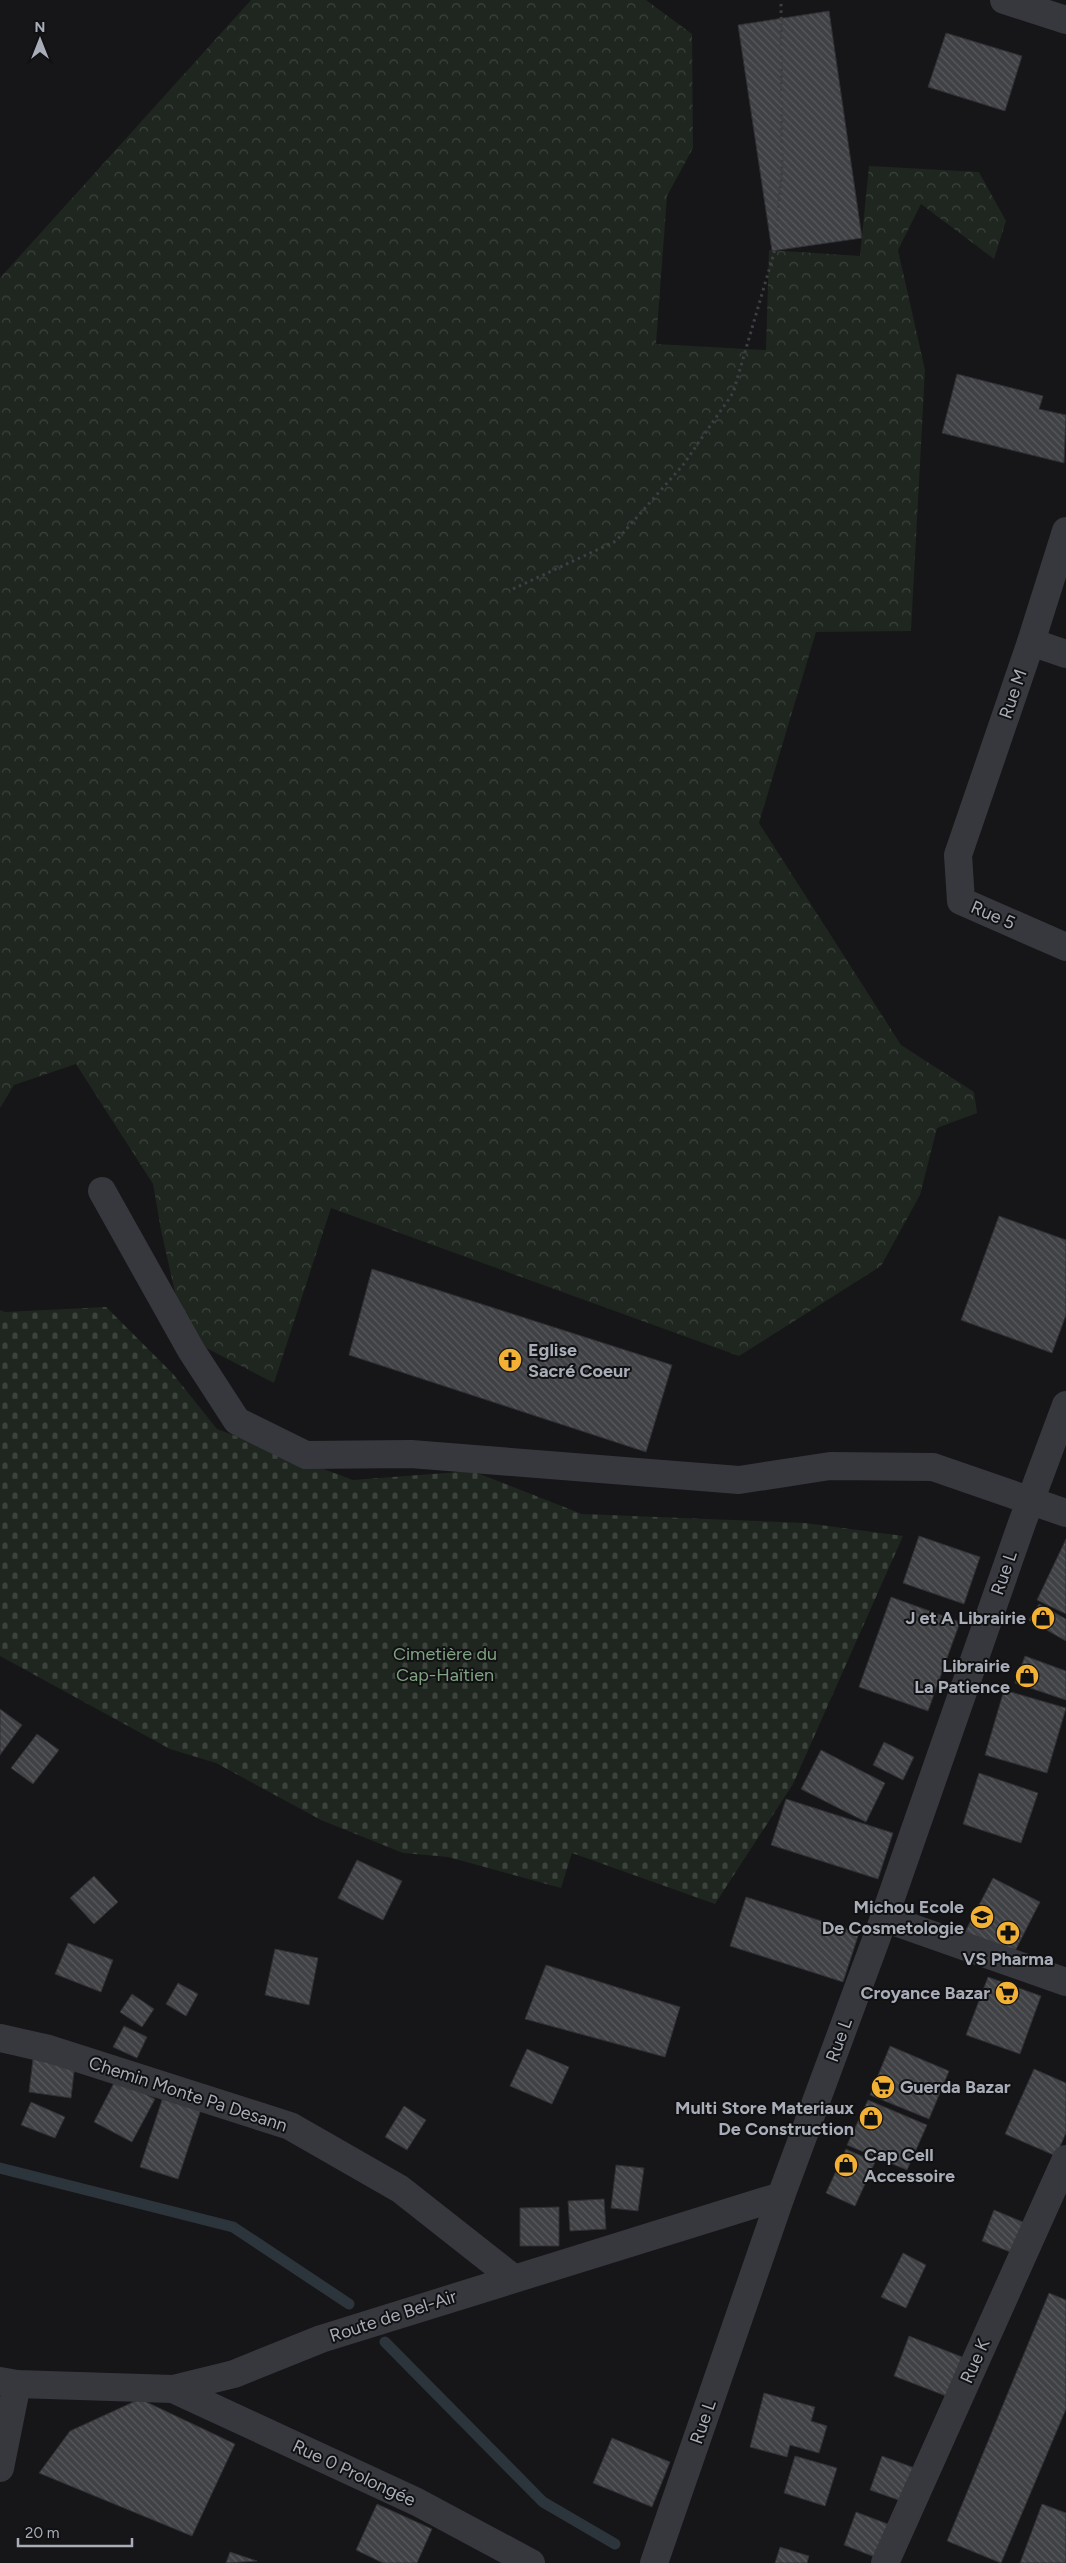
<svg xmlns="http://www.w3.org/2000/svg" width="1066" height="2563" font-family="Figtree,sans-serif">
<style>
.forest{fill:url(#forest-crowns)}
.cemetery{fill:url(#cemetery-stones)}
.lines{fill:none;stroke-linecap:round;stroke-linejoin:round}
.stream{stroke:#2c353c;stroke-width:11}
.building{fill:url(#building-back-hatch);stroke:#303034}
.path{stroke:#3d3f44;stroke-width:3;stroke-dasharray:2.5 4;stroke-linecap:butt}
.minor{stroke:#37383d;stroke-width:28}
.labels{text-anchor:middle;stroke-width:4;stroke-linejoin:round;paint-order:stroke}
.street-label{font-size:18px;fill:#a8adb8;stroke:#111113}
.poi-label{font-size:18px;font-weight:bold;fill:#a8adb8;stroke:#111113;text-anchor:end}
.park-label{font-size:18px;fill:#7fa381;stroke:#111113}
</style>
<defs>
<pattern id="forest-crowns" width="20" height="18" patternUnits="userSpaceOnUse" patternTransform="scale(1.25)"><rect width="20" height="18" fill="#1e261f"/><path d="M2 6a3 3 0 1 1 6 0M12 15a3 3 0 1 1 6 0" fill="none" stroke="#3c433d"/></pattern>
<pattern id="cemetery-stones" width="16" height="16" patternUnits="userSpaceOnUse" patternTransform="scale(1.25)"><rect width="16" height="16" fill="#1e261f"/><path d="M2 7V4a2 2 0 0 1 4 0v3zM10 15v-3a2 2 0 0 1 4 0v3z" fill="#3c433d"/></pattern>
<pattern id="building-back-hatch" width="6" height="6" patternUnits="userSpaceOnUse" patternTransform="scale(1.25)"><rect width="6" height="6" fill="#404145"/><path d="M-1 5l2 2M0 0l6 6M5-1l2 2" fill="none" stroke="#595a5e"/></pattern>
</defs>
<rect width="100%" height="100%" fill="#161618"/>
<!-- forest -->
<path class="forest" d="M251,0H646L692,34L693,148L667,196L656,344L766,350L769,250L860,256L869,166L979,172L1006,221L994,259L921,204L898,250L925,370L911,631L816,632L759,823L901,1045L974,1092L977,1113L937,1128L920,1195L881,1266L739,1356L331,1208L274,1383L185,1337L161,1230L153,1184L76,1064L14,1085L0,1108V278Z"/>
<!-- cemetery -->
<path class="cemetery" d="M106,1307L173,1374L217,1429L353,1480L472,1471L582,1514L805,1523L903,1536L793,1784L715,1904L572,1853L561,1888L448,1857L403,1853L321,1820L216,1763L170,1749L0,1656V1310L5,1312Z"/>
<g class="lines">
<!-- stream -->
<g class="stream">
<path d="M0,2168L233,2227L349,2304"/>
<path d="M385,2342L543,2502L615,2544"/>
</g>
</g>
<!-- building -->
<g class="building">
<path d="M829,11L862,238L772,251L738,25Z"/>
<path d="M946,33L1022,56L1005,111L928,87Z"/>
<path d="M957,374L1043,396L1039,409L1066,415L1064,463L942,433Z"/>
<path d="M999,1216L1066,1240V1315L1052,1353L961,1320Z"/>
<path d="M372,1269L672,1365L646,1452L349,1355Z"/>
<path d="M919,1536L980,1557L964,1604L903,1583Z"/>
<path d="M1066,1539V1614L1037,1600Z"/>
<path d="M891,1597L960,1622L928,1711L859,1687Z"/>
<path d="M1039,1604L1066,1619V1641L1029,1620Z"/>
<path d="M1025,1656L1066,1671V1700L1015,1683Z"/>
<path d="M1004,1690L1066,1708L1047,1773L985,1755Z"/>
<path d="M0,1709L22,1725L0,1755Z"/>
<path d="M37,1734L59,1750L33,1784L11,1768Z"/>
<path d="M884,1742L914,1757L903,1780L873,1765Z"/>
<path d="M821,1750L885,1783L866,1822L801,1789Z"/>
<path d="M979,1773L1038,1793L1021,1843L963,1824Z"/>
<path d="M786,1799L893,1833L878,1879L771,1845Z"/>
<path d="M357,1860L402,1881L383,1920L338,1898Z"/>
<path d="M94,1876L118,1902L94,1924L70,1898Z"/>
<path d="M993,1878L1040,1902L1012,1957L965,1932Z"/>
<path d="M746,1897L859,1933L843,1982L730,1946Z"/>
<path d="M68,1943L113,1960L101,1992L55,1974Z"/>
<path d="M275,1949L318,1958L309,2005L265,1995Z"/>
<path d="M546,1965L680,2007L665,2057L525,2019Z"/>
<path d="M988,1977L1041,1996L1020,2054L966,2035Z"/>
<path d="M178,1983L198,1994L186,2016L166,2004Z"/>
<path d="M132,1994L154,2009L142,2027L120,2012Z"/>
<path d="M124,2026L147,2037L137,2058L113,2047Z"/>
<path d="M890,2046L949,2071L929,2119L870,2095Z"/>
<path d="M527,2049L569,2067L552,2104L510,2086Z"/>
<path d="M33,2059L75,2064L71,2098L29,2092Z"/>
<path d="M1034,2069L1066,2083V2133L1056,2156L1005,2134Z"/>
<path d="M116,2079L155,2099L132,2142L94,2122Z"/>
<path d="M165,2091L203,2103L178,2179L140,2167Z"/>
<path d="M868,2100L927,2125L907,2170L847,2145Z"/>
<path d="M31,2102L65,2117L55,2138L21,2125Z"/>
<path d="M404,2106L426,2120L407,2150L385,2137Z"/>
<path d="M846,2149L875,2162L855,2206L826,2193Z"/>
<path d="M616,2165L644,2168L638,2211L611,2208Z"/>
<path d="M604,2199L606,2229L570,2231L568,2201Z"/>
<path d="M559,2207V2246H520V2208Z"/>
<path d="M994,2210L1030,2225L1018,2255L982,2241Z"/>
<path d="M903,2253L926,2265L906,2308L881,2297Z"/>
<path d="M1049,2293L1066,2300V2409L1001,2563L947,2541Z"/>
<path d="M909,2336L962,2357L946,2396L894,2376Z"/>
<path d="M764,2393L815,2407L811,2421L827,2426L819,2453L790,2445L787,2457L750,2447Z"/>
<path d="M140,2399L235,2444L192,2536L39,2473L70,2431Z"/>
<path d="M612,2438L670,2462L652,2507L593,2483Z"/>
<path d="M795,2456L837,2468L825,2506L784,2493Z"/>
<path d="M882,2456L920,2470L907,2503L870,2490Z"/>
<path d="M377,2504L432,2529L417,2563H383L356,2550Z"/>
<path d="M1042,2504L1066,2513V2563H1020Z"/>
<path d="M856,2512L893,2526L880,2559L844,2545Z"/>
<path d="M780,2547L809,2556L807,2563H775Z"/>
<path d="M230,2552L257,2561L226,2563Z"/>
</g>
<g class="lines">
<!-- path -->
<path class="path" d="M513,589L616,541L683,465L733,393L774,253L782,171L781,0"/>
<!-- minor -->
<g class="minor">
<path d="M1004,0L1066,20"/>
<path d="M1066,531L1031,642L958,855L961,901L1066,947"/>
<path d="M1031,642L1066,654"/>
<path d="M102,1191L191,1350L237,1421L306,1455L411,1454L739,1480L830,1466L933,1467L1066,1513"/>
<path d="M884,1918L1066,1982"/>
<path d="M0,2038L49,2049L290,2126L400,2189L513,2278"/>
<path d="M0,2381L17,2384L173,2389L234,2374L321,2339L781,2196"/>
<path d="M173,2389L417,2502L531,2563"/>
<path d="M0,2468L17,2384"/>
<path d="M654,2563L781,2196L884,1918L1022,1523L1066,1405"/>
<path d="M885,2563L1066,2159"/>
</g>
</g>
<!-- icons -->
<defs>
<g id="church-disc" transform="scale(1.25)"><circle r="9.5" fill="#f2b134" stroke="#111113"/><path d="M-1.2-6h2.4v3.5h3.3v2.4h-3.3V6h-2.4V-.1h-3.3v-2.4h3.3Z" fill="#111"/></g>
<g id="shop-disc" transform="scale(1.25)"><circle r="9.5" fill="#f2b134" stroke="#111113"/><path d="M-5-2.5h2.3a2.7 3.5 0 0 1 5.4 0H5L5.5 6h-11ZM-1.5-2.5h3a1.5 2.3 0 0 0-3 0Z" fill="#111"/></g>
<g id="university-disc" transform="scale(1.25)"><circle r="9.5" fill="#f2b134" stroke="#111113"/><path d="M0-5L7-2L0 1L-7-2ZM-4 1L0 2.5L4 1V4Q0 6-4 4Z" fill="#111"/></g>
<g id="pharmacy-disc" transform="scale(1.25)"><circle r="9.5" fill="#f2b134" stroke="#111113"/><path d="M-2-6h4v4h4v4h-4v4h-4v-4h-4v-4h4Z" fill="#111"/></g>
<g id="supermarket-disc" transform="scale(1.25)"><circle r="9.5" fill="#f2b134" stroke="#111113"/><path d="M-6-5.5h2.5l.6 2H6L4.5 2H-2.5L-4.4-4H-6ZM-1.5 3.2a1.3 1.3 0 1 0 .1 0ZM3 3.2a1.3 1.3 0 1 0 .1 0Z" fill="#111"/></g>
</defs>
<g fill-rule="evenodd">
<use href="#church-disc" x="510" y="1360"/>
<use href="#shop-disc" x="1043" y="1618"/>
<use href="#shop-disc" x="1027" y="1676"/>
<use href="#university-disc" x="982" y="1917"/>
<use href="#pharmacy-disc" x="1008" y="1933"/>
<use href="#supermarket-disc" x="1007" y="1993"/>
<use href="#supermarket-disc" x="883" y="2087"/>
<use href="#shop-disc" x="871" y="2118"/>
<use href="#shop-disc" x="846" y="2165"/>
</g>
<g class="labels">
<!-- street labels -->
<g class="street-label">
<text transform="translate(1013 694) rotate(-71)" y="6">Rue M</text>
<text transform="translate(993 915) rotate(23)" y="6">Rue 5</text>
<text transform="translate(1004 1573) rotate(-71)" y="6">Rue L</text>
<text transform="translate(839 2040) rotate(-70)" y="6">Rue L</text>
<text transform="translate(188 2094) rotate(18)" y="6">Chemin Monte Pa Desann</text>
<text transform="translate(393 2316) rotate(-18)" y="6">Route de Bel-Air</text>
<text transform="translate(975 2361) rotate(-66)" y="6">Rue K</text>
<text transform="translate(703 2422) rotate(-71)" y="6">Rue L</text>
<text transform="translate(354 2473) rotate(25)" y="6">Rue 0 Prolongée</text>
</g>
<!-- poi labels -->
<g class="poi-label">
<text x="528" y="1356" text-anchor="start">Eglise<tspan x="528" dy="21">Sacré Coeur</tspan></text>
<text x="1026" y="1624">J et A Librairie</text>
<text x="1010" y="1672">Librairie<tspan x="1010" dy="21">La Patience</tspan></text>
<text x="964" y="1913">Michou Ecole<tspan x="964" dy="21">De Cosmetologie</tspan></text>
<text x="1008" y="1965" text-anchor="middle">VS Pharma</text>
<text x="990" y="1999">Croyance Bazar</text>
<text x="900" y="2093" text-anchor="start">Guerda Bazar</text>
<text x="854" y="2114">Multi Store Materiaux<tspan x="854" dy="21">De Construction</tspan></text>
<text x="864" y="2161" text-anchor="start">Cap Cell<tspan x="864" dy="21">Accessoire</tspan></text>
</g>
<!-- park labels -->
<g class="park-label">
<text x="445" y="1660">Cimetière du<tspan x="445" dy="21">Cap-Haïtien</tspan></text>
</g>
</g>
<!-- north arrow -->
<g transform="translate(40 40)" stroke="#111113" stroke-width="4" paint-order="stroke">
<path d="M0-4L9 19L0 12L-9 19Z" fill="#a8adb8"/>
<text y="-8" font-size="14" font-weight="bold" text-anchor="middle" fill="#a8adb8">N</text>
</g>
<!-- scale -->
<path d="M18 2538v8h114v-8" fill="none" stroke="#a8adb8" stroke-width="2.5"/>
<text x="25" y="2538" font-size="15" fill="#a8adb8" stroke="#111113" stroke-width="4" paint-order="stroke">20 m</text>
</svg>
